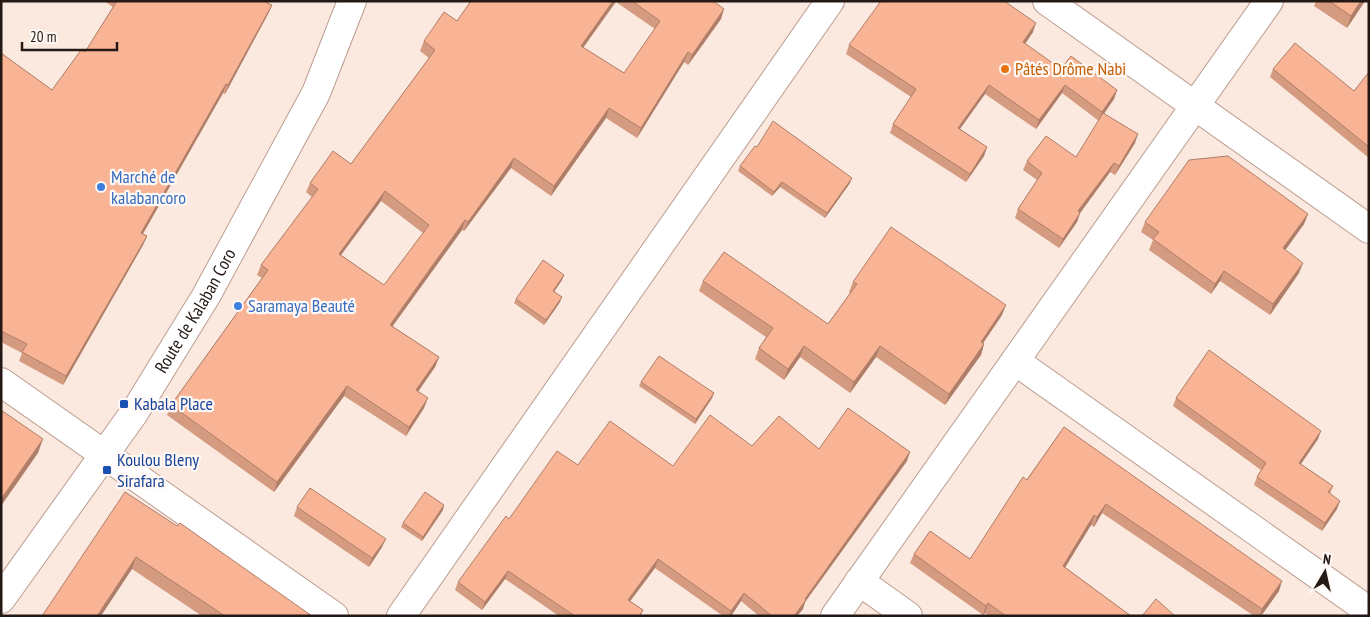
<svg xmlns="http://www.w3.org/2000/svg" width="1370" height="617" font-family="'PT Sans Narrow',sans-serif">
<style>
.lines{fill:none;stroke-linecap:round;stroke-linejoin:round}
.street-casing{stroke:#bb9d90;stroke-width:30}
.secondary-casing{stroke:#bb9d90;stroke-width:30}
.street{stroke:#fff;stroke-width:28}
.secondary{stroke:#fff;stroke-width:28}
.wall{fill:#d59b80;fill-rule:evenodd}
.shaded-wall{fill:#ae7e68}
.building{fill:#f8b495;stroke:#ae7e68;fill-rule:evenodd}
.food-dot{fill:#e8710a;stroke:#fff8f5;stroke-width:2}
.shop-dot{fill:#3f7fe0;stroke:#fff8f5;stroke-width:2}
.transit-dot{fill:#1a4fb4;stroke:#fff8f5;stroke-width:2}
.labels{text-anchor:middle;stroke-width:4.5;stroke-linejoin:round;paint-order:stroke}
.food-label{font-size:18px;fill:#c56008;stroke:#fff8f5;text-anchor:start}
.shop-label{font-size:18px;fill:#366cbe;stroke:#fff8f5;text-anchor:start}
.street-label{font-size:18px;fill:#241914;stroke:#fff8f5}
.transit-label{font-size:18px;fill:#164399;stroke:#fff8f5;text-anchor:start}
</style>
<rect width="100%" height="100%" fill="#fbe8df"/>
<g class="lines">
<!-- street casing -->
<g class="street-casing">
<g id="street">
<path d="M1015,361L1369,611"/>
<path d="M1,382L334,616"/>
<path d="M859,581L908,616"/>
<path d="M401,616L830,1"/>
<path d="M835,616L1269,1"/>
</g>
</g>
<!-- secondary casing -->
<g class="secondary-casing">
<g id="secondary">
<path d="M1047,1L1369,229"/>
<path id="s1" d="M1,599L134,413L206,296L316,93L352,1"/>
</g>
</g>
<!-- street -->
<use href="#street" class="street"/>
<!-- secondary -->
<use href="#secondary" class="secondary"/>
</g>
<!-- wall -->
<g class="wall">
<path d="M104,1H268L267,3L272,5L268,14L225,94L223,93L143,234L147,236L143,245L63,385L19,361L22,353L1,342V53L52,90L85,52L113,7Z"/>
<path d="M471,1H713L721,19L688,65L684,62L637,138L606,118L551,196L511,168L464,231L462,230L392,326L439,357L435,367L418,392L424,408L406,436L344,396L274,492L167,415L171,405L262,278L257,275L261,265L312,197L306,192L310,183L351,164L429,58L420,51L424,41L457,21ZM616,2L655,29L624,73L583,48ZM381,201L423,233L384,285L341,255Z"/>
<path d="M1316,1H1365L1347,28L1314,6Z"/>
<path d="M1033,32L1025,44L1061,69L1117,90L1114,99L1104,113L1135,143L1115,175L1110,172L1080,213L1077,222L1059,248L1015,218L1018,209L1037,180L1023,170L1027,161L1076,157L1099,121L1062,93L1036,129L985,94L960,129L987,147L984,156L966,182L890,133L893,124L911,97L846,54L849,45Z"/>
<path d="M1273,69L1354,91L1369,72V158L1270,77Z"/>
<path d="M757,147L850,183L825,218L780,187L772,196L738,171L740,166Z"/>
<path d="M1308,214L1304,224L1285,250L1299,273L1270,315L1220,281L1211,294L1149,250L1153,240L1141,232L1145,222Z"/>
<path d="M564,275L562,280L554,292L560,302L544,325L514,303L516,299Z"/>
<path d="M703,281L828,324L850,293L849,292L853,282L1002,315L983,343L984,344L981,355L945,405L876,357L850,393L800,357L784,380L755,359L759,348L766,337L699,291Z"/>
<path d="M641,382L714,393L712,398L695,424L639,386Z"/>
<path d="M1176,398L1318,439L1301,464L1333,486L1330,494L1337,509L1322,531L1254,485L1257,477L1261,470L1173,406Z"/>
<path d="M1064,427L1279,591L1261,616H1254L1102,513L1094,527L1091,525L1065,567L1131,616H989L985,613L983,615L910,563L914,554L970,559Z"/>
<path d="M752,446L819,449L907,461L805,602L803,609L797,616H759L741,601L731,616H723L655,568L630,601L643,610L641,616H559L505,579L482,610L455,590L458,582L509,519L578,465L673,466Z"/>
<path d="M125,492L312,616H202L132,569Z"/>
<path d="M297,507L382,547L369,567L294,516Z"/>
<path d="M443,510L422,541L401,527L403,523Z"/>
</g>
<!-- shaded-wall -->
<g class="shaded-wall">
<path d="M613,1H616L577,56L581,46Z"/>
<path d="M1361,1H1365L1347,28L1351,16Z"/>
<path d="M272,5L268,14L225,94L228,85Z"/>
<path d="M724,9L721,19L688,65L692,55Z"/>
<path d="M1036,23L1033,32L1020,51L1023,42Z"/>
<path d="M688,52L684,62L637,138L641,128Z"/>
<path d="M226,84L223,93L138,242L141,233Z"/>
<path d="M989,85L985,94L954,137L958,128Z"/>
<path d="M1065,85L1062,93L1036,129L1039,120Z"/>
<path d="M1117,90L1114,99L1099,121L1102,112Z"/>
<path d="M609,108L606,118L551,196L554,186Z"/>
<path d="M1138,134L1135,143L1115,175L1119,166Z"/>
<path d="M987,147L984,156L966,182L970,174Z"/>
<path d="M514,158L511,168L464,231L468,222Z"/>
<path d="M1114,163L1110,172L1075,220L1078,211Z"/>
<path d="M852,178L850,183L825,218L827,213Z"/>
<path d="M782,182L780,187L772,196L774,192Z"/>
<path d="M385,191L381,201L335,263L339,254Z"/>
<path d="M1080,213L1077,222L1059,248L1063,239Z"/>
<path d="M1308,214L1304,224L1279,259L1283,248Z"/>
<path d="M465,220L462,230L387,334L390,325Z"/>
<path d="M147,236L143,245L63,385L66,376Z"/>
<path d="M1303,263L1299,273L1270,315L1273,304Z"/>
<path d="M1224,271L1220,281L1211,294L1215,284Z"/>
<path d="M564,275L562,280L551,296L553,291Z"/>
<path d="M562,297L560,302L544,325L546,320Z"/>
<path d="M1006,305L1002,315L977,352L981,342Z"/>
<path d="M984,344L981,355L945,405L949,394Z"/>
<path d="M804,346L800,357L784,380L788,369Z"/>
<path d="M880,346L876,357L850,393L854,382Z"/>
<path d="M439,357L435,367L412,400L416,390Z"/>
<path d="M347,386L344,396L274,492L277,482Z"/>
<path d="M714,393L712,398L695,424L696,419Z"/>
<path d="M428,398L424,408L406,436L409,427Z"/>
<path d="M1321,431L1318,439L1296,471L1299,463Z"/>
<path d="M43,439L38,453L1,506V499Z"/>
<path d="M910,452L907,461L805,602L803,609L797,616H794L805,599Z"/>
<path d="M1340,501L1337,509L1322,531L1325,523Z"/>
<path d="M1106,504L1102,513L1094,527L1097,517Z"/>
<path d="M444,505L443,510L422,541L423,537Z"/>
<path d="M1094,515L1091,525L1060,576L1063,566Z"/>
<path d="M386,539L382,547L369,567L372,558Z"/>
<path d="M136,557L132,569L101,616H97Z"/>
<path d="M658,559L655,568L625,608L628,600Z"/>
<path d="M508,571L505,579L482,610L485,602Z"/>
<path d="M1282,581L1279,591L1261,616H1260L1262,609Z"/>
<path d="M744,593L741,601L731,616H729L731,611Z"/>
<path d="M988,603L985,613L983,615L986,606Z"/>
</g>
<!-- building -->
<g class="building">
<path d="M117,1H268L267,3L272,5L228,85L226,84L141,233L147,236L66,376L22,352L27,344L1,331V53L52,90L81,50L85,52Z"/>
<path d="M471,1H613L581,46L624,73L660,21L632,1H713L724,9L692,55L688,52L641,128L609,108L554,186L514,158L468,222L465,220L390,325L439,357L416,390L428,398L409,427L347,386L277,482L171,405L268,270L261,265L318,189L310,183L333,151L351,164L435,50L424,41L444,12L457,21ZM385,191L429,225L384,285L339,254Z"/>
<path d="M881,1H1004L1036,23L1023,42L1061,69L1071,56L1117,90L1102,112L1065,85L1039,120L989,85L958,128L987,147L970,174L893,124L916,89L849,45Z"/>
<path d="M1329,1H1361L1351,16Z"/>
<path d="M1295,43L1354,91L1369,72V147L1273,69Z"/>
<path d="M1103,113L1138,134L1119,166L1114,163L1078,211L1080,213L1063,239L1018,209L1042,173L1027,161L1046,136L1076,157Z"/>
<path d="M773,121L852,178L827,213L782,182L774,192L740,166L755,146L757,147Z"/>
<path d="M1228,156L1308,214L1283,248L1303,263L1273,304L1224,271L1215,284L1153,239L1159,232L1145,222L1189,160Z"/>
<path d="M891,227L1006,305L981,342L984,344L949,394L880,346L854,382L804,346L788,369L759,348L773,328L703,281L724,252L828,324L857,284L853,282Z"/>
<path d="M543,260L564,275L553,291L562,297L546,320L516,299Z"/>
<path d="M1209,350L1321,431L1299,463L1333,486L1328,492L1340,501L1325,523L1257,477L1266,463L1176,398Z"/>
<path d="M659,356L714,393L696,419L641,382Z"/>
<path d="M848,408L910,452L805,599L806,600L794,616H772L744,593L731,611L658,559L628,600L643,610L639,616H575L508,571L485,602L458,582L506,516L509,519L557,451L578,465L610,421L673,466L710,415L752,446L779,416L819,449Z"/>
<path d="M1,410L43,439L1,499Z"/>
<path d="M1064,427L1282,581L1262,609L1106,504L1097,517L1094,515L1063,566L1131,616H1006L988,603L986,606L914,554L930,531L970,559L1023,477L1027,480Z"/>
<path d="M310,488L386,539L372,558L297,507Z"/>
<path d="M125,492L177,526L180,523L312,616H225L136,557L97,616H42Z"/>
<path d="M425,492L444,505L423,537L403,523Z"/>
<path d="M1156,599L1175,616H1142Z"/>
</g>
<!-- markers -->
<circle class="food-dot" cx="1005" cy="69" r="5"/>
<g class="shop-dot">
<circle cx="101" cy="187" r="5"/>
<circle cx="238" cy="306" r="5"/>
</g>
<g class="transit-dot">
<rect x="119" y="399" width="10" height="10" rx="2.5"/>
<rect x="102" y="465" width="10" height="10" rx="2.5"/>
</g>
<g class="labels">
<!-- food labels -->
<g class="food-label">
<text x="1015" y="75">Pâtés Drôme Nabi</text>
</g>
<!-- shop labels -->
<g class="shop-label">
<text x="111" y="183">Marché de<tspan x="111" dy="21">kalabancoro</tspan></text>
<text x="248" y="312">Saramaya Beauté</text>
</g>
<!-- street labels -->
<g class="street-label">
<text dy="6" stroke="none"><textPath href="#s1" startOffset="348">Route de Kalaban Coro</textPath></text>
</g>
<!-- transit labels -->
<g class="transit-label">
<text x="134" y="410">Kabala Place</text>
<text x="117" y="466">Koulou Bleny<tspan x="117" dy="21">Sirafara</tspan></text>
</g>
</g>
<!-- border -->
<rect width="1370" height="617" fill="none" stroke="#241914" stroke-width="5"/>
<!-- north arrow -->
<g transform="translate(1325 572) rotate(9)" stroke="#fff8f5" stroke-width="4" paint-order="stroke">
<path d="M0-4L9 19L0 12L-9 19Z" fill="#241914"/>
<text y="-8" font-size="14" font-weight="bold" text-anchor="middle" fill="#241914">N</text>
</g>
<!-- scale -->
<path d="M22 42v8h95v-8" fill="none" stroke="#241914" stroke-width="2.5"/>
<text x="30" y="42" font-size="15" fill="#241914" stroke="#fff8f5" stroke-width="4" paint-order="stroke">20 m</text>
</svg>
